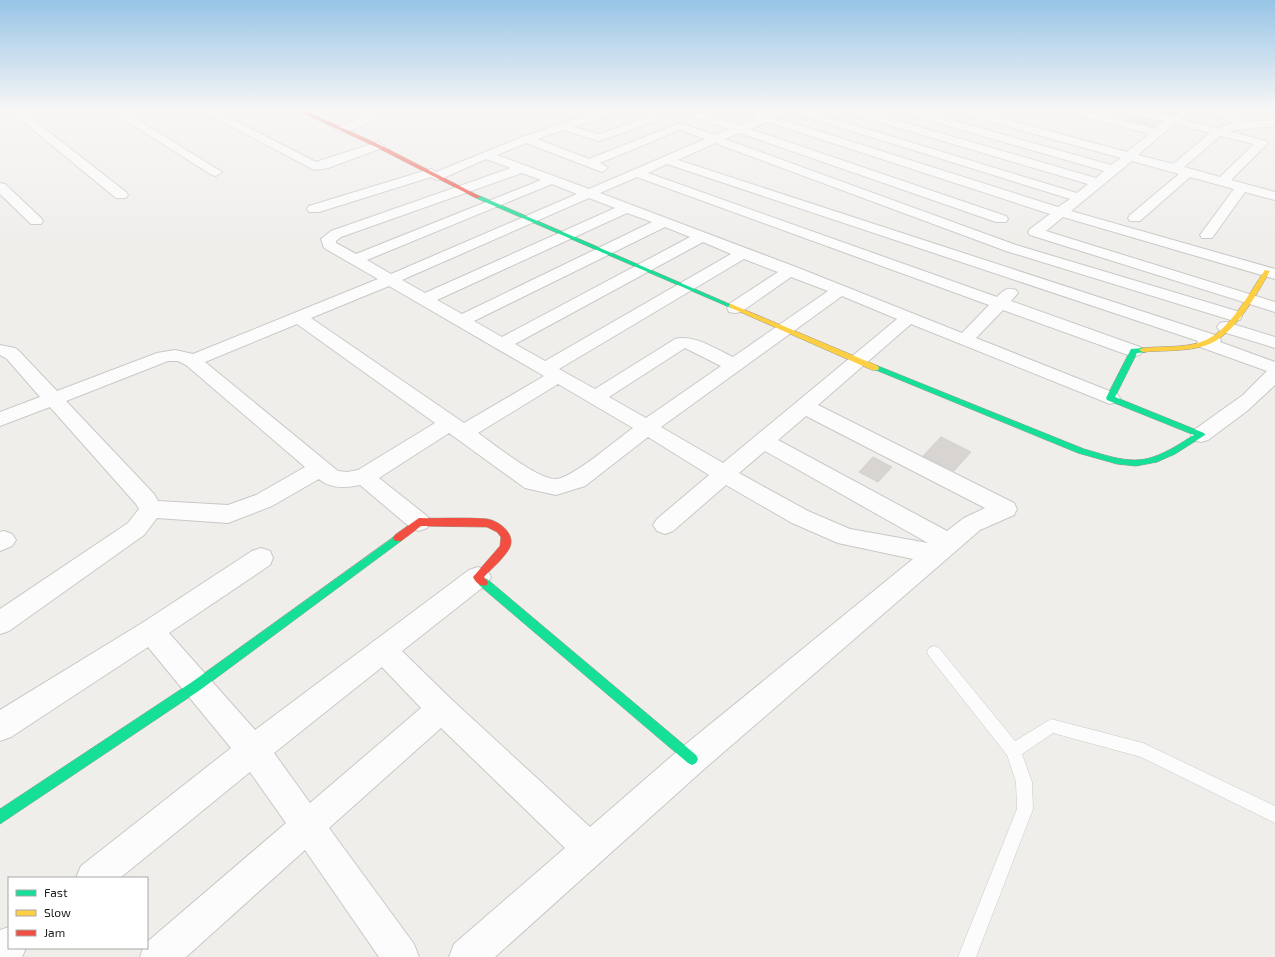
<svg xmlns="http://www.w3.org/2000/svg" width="1275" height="957" font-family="'Exo 2',sans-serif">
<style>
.building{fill:#d7d4d2;stroke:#d3d0cc}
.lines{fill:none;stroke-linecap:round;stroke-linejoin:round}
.lane-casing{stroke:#c9c8c7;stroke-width:1}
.street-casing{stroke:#c9c8c7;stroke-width:2}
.fast-casing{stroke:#999a82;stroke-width:1}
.slow-casing{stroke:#999a82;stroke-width:1}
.jam-casing{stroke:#999a82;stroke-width:1}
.lane{fill:#fdfcfc;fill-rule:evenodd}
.street{fill:#fdfcfc;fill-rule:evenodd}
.fast{fill:#16e098;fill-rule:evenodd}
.slow{fill:#ffcf43;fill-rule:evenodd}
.jam{fill:#f24e42;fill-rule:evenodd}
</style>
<rect width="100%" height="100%" fill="#f0eeeb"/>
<!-- building -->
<g class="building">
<path d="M1149,110H1180L1170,115Z"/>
<path d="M1134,116L1161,123L1155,127L1127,120Z"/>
<path d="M941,437L971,452L954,471L923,456Z"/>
<path d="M873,457L892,467L878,482L859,472Z"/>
</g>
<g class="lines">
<!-- lane casing -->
<g class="lane-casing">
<path id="lane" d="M934,646L939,648L1015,741L1051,719L1143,743L1275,806V823L1141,757L1053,733L1022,754L1032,782L1033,809L976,957H958L1017,809L1016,782L1007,755L929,656L927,652L929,648Z"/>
</g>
<!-- street casing -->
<g class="street-casing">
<g id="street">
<path d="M9,110H21L126,192L128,195L126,198H116Z"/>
<path d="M109,110H122L222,172L216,176L212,175Z"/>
<path d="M201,110H214L316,162L378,142L384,146L382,148L328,168L314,170Z"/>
<path d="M371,110H381C373,123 356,129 341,132L335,129L337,127L362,117Z"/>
<path d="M601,110H617L616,112L574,127L599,134L651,116L655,115L660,118L659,120L599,141L563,130L537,139L589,159L680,123L715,135L729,129L689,115L688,113L692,110L739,125L757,118L739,112L738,110H754L767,114L778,110H805L1077,193L1088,184L845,112L844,110H861L1096,178L1104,171L900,112L899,110H916L1111,165L1121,158L955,112L954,110H971L1127,152L1149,134L1065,112L1064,110H1082L1155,129L1164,122L1126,112L1125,110H1143L1170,117L1183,110H1197L1180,119L1221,129L1222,126L1234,124L1217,115L1216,113L1220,110H1241L1240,112L1232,114L1248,122L1275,120V126L1228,131L1266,141L1268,143L1231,180L1275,192V200L1245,192L1212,238H1202L1200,235L1234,189L1190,177L1140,221H1130L1128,218L1130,215L1179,174L1132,161L1071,211L1275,269V279L1063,217L1046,231L1275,302V312L1030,235L1028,232L1030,229L1050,214L768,122L750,129L1006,216L1008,219L1006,222H996L740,133L725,139L1016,245L1240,312L1242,316L1240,320L1234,321L1006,251L715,143L678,160L1218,336L1221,340L1220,342L1275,362V385L1247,411L1208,440L1201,442L1194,440L1191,435L1194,430L1243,395L1267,371L1200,347L1197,343L1198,341L667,164L648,173L997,297C1004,290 1007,287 1016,290L1018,293L1011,301L1140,347L1143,351L1140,355L1134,356L1128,355L1003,310L976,338L1117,394L1120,398L1117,402L1110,404L911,324L818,405L1014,503L1017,509L1014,515L980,530L957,550L703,770L495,957H449L454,944L565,848L441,728L329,828L414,944L419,957H379L305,850L186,957H140L143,948H147V942L286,823L250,772L120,878H76L81,866L231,748L148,647L11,737L0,741V710L142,623L252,551L261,548L270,551L273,558L270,565L169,633L255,730L469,570L478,567L487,570L491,577L487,584L402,651L451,699L590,827L681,748L913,559L838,543L792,523L726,485L673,531L665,534L657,531L653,525L657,519L709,475L648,437L585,486L556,495L525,488L449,433L379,478L427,516L431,522L427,528L419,531L411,528L360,485C346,488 330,489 319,479L272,506L228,523L157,518L144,535L9,631L0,634V609L128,523L139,509L136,504L50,407L0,426V412L40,397L7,359L0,355V345L15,348L19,351L57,391L157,353L175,350L193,354L378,279L324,248L321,239L331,231L511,168L486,159L441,179L437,180L431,177L319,212H309L307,209L309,206L427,170L431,169L436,172L522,137ZM791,112L1070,199L1058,207L777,118ZM1174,124L1210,133L1173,164L1138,155ZM680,130L705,139L589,189L497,155L526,143L602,172L608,168L600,163ZM1220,136L1254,144L1220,177L1184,167ZM522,173L541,180L356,254L336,243V241L341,237ZM637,177L989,305L962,333L796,267L600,193ZM552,184L577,194L391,274L367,260ZM589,198L615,208L425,293L402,280ZM627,213L652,222L462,314L437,300ZM665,227L690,237L502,337L474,321ZM703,242L731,254L545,361L515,344ZM744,259L778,272L729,304L727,308L729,312L735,313L741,312L791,277L828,291L733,357C715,349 695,334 675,339L595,389L559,369ZM389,286L544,376L464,423L311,318ZM842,296L897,319L723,463L661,427ZM297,324L435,423L358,470L347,472L338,471L205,362ZM685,348L721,366L646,418L609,397ZM168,361H178L186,365L305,467L256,495L228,505L158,501L154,494L66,401ZM558,384L633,428C616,440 575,476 557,479C539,481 494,444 478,433ZM806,416L985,508L964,518L947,531L778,440ZM765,451L928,543L850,529L808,511L739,473ZM382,667L421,708L310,803L274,753Z"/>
<path d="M0,183L5,184L41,218L43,221L41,224H31L0,194Z"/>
<path d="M1226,322L1275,337V348L1220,331L1217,327L1220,323Z"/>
<path d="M4,531L12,534L16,540L12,546L0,551V532Z"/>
<path d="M9,927V948H26L22,957H0V930Z"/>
</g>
</g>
<!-- fast casing -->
<g class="fast-casing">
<g id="fast">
<path d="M476,196H480L734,306L731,308L729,307L476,198Z"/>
<path d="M1143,348L1147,350L1146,352L1137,353L1115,397L1204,433L1205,435L1175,454L1157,462L1136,466L1117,464L1078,453L871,368L872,366H878L1084,449C1106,455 1130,465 1153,457C1168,452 1181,443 1194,435L1107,400L1106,398L1131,349Z"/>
<path d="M398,534L401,535L403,538L401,541L200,690L0,824V809L192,682Z"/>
<path d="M483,578L487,579L696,755L698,759L696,763L692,765L688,763L479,585L478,582L479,579Z"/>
</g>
</g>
<!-- slow casing -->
<g class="slow-casing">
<g id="slow">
<path d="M1265,270L1270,271C1256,295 1235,335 1207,345C1187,352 1164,350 1143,352L1139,350L1143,348C1162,346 1183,348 1201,342C1229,333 1249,293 1265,270Z"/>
<path d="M731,304L878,366L879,368L878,370H872L729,307V305Z"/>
</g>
</g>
<!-- jam casing -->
<g class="jam-casing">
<g id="jam">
<path d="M0,110H9L0,112Z"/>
<path d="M297,110H303L380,145L481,197L476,198L376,147Z"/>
<path d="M419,518C441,519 465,517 487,519C500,521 517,535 509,549C503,559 492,568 484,577L488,582L487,585C480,587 476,583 473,577L500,546L501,537L497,532L487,527L421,526L401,541H395L393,538L395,535Z"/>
</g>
</g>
<!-- lane -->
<use href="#lane" class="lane"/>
<!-- street -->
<use href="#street" class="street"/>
<!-- fast -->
<use href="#fast" class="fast"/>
<!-- slow -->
<use href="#slow" class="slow"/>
<!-- jam -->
<use href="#jam" class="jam"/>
</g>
<!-- sky -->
<linearGradient id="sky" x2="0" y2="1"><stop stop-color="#97c4e6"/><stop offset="0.45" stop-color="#f8f7f6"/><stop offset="1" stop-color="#f8f7f6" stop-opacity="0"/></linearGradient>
<rect width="1275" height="244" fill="url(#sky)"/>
<!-- legend -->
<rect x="8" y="877" width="140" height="72" fill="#ffffff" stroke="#a7a7a7"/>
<rect x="16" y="890" width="20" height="6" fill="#16e098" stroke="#a7a7a7"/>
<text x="44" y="897" font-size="12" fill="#222222">Fast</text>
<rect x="16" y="910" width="20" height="6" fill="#ffcf43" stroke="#a7a7a7"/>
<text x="44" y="917" font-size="12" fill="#222222">Slow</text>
<rect x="16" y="930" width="20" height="6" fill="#f24e42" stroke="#a7a7a7"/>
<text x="44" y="937" font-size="12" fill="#222222">Jam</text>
</svg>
